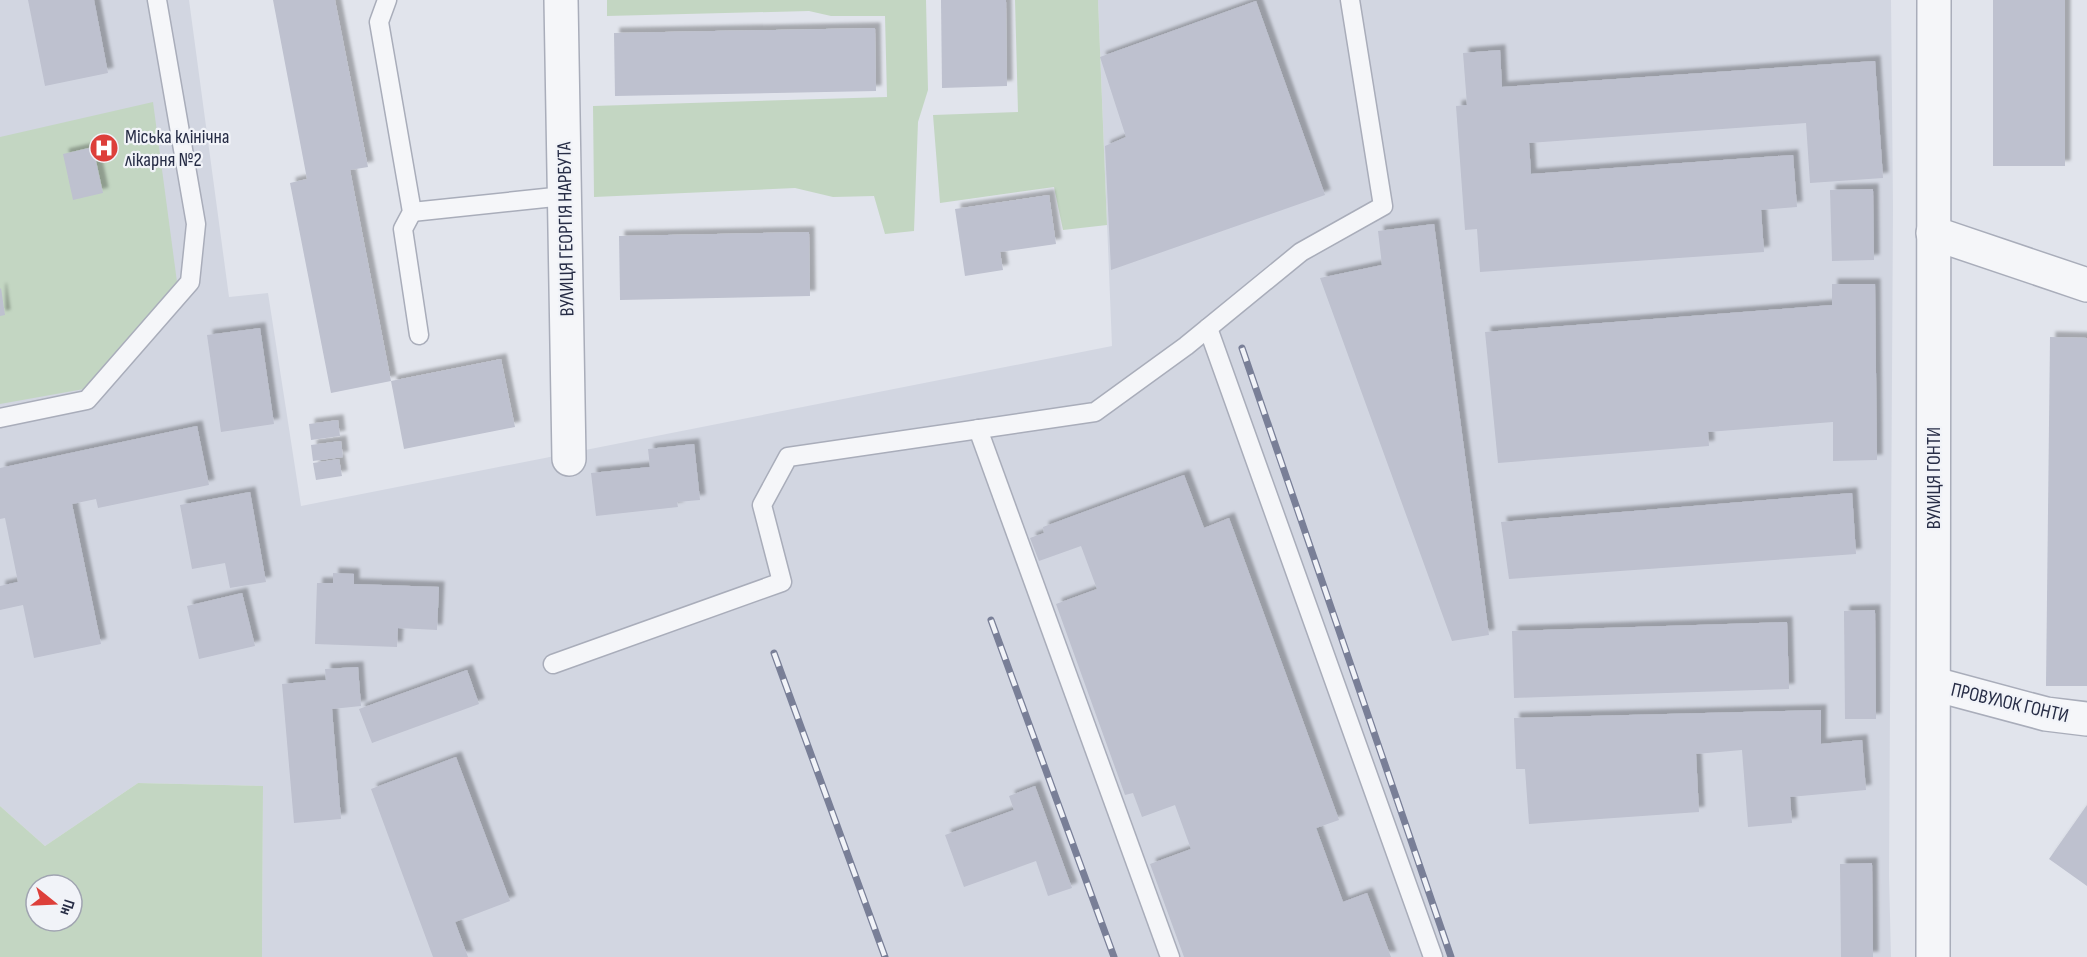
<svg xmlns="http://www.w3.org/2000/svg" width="2087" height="957" font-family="'Sofia Sans Condensed',sans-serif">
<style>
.built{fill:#d2d6e1}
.green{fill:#c3d6c2;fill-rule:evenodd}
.building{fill:#bec1cf;filter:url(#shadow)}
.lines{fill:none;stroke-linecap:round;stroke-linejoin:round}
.service-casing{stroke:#a9adba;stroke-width:21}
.minor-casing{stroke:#a9adba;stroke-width:36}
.tertiary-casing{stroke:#a9adba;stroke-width:36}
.service{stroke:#f5f6f9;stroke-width:18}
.minor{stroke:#f5f6f9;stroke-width:33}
.tertiary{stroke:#f5f6f9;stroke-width:33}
.rail-casing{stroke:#797f97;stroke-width:7}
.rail{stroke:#f1f3f8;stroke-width:4.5;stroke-dasharray:14;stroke-linecap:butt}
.labels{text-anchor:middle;stroke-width:4.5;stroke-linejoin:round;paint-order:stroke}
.poi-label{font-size:20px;fill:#272d46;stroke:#f1f3f8;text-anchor:start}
.street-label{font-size:20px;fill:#272d46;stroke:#f1f3f8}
</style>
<defs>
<filter id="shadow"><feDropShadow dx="5.5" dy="-5.5" stdDeviation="1.5" flood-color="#0004"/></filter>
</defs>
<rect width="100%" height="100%" fill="#e1e4ec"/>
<!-- built -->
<path class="built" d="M0,0H189L229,297L268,293L301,506L1112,346L1098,0H1891L1893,208L1889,876L1891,957H262L263,786L138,783L45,846L0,806Z"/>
<!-- green -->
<g class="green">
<path d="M607,0H926L928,90L918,122L914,231L885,234L874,196L833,197L795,188L594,197L593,106L887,97L885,16H831L809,11L607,16Z"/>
<path d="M1015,0H1098L1107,225L1063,230L1054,187L940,203L933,115L1018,112Z"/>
<path d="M153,102L177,282L84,389L0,404V137Z"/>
<path d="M138,783L263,786L262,957H0V806L45,846ZM36,885H72V921H36Z"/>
</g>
<!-- building -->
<g class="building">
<path d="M28,0H94L108,73L45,86Z"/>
<path d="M273,0H335L368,167L350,170L391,381L331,393L290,183L307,179Z"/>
<path d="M941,0H1006L1007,86L942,88Z"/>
<rect x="1993" y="0" width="72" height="166"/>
<path d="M1256,1L1325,195L1111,270L1105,146L1126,137L1100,57Z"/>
<path d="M875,28L876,91L615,96L614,33Z"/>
<path d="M1500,50L1502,87L1875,61L1883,178L1810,183L1806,123L1529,143L1531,174L1793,155L1797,207L1761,210L1764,252L1480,272L1477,229L1465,230L1456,106L1467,105L1463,53Z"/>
<path d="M93,147L103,193L73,200L63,154Z"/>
<path d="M1873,189L1874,260L1832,261L1830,190Z"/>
<path d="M1049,195L1056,244L1000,252L1003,270L965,276L955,209Z"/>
<path d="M1434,224L1489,635L1452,641L1320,278L1382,265L1378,231Z"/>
<path d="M809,232L810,296L620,300L619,236Z"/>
<path d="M1832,284H1875L1877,460L1833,461V422L1708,432L1709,446L1498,463L1485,332L1832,305Z"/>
<path d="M1,288L5,315L0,316V289Z"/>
<path d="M260,328L274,424L221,432L207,335Z"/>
<path d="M2050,337L2087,338V686H2046Z"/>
<path d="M501,359L515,427L404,449L391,381Z"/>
<path d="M338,420L340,436L311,440L309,424Z"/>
<path d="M197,426L209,485L98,508L96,499L72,504L101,644L34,658L23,605L0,610V586L18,582L5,518L0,519V468Z"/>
<path d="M341,441L343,457L313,461L311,445Z"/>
<path d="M694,444L700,500L677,502L678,507L596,516L591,473L650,467L648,449Z"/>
<path d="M339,459L342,476L316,480L313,463Z"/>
<path d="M1184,475L1204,528L1229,518L1339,820L1316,828L1343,902L1367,893L1391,957H1184L1150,864L1191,849L1175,805L1142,817L1133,793L1125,795L1056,604L1097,589L1081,546L1039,561L1030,538L1044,533L1043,527Z"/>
<path d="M250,492L266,582L230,588L225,563L192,569L180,505Z"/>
<path d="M1852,493L1856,554L1509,579L1501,522Z"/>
<path d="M333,573L354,574V584L439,587L437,630L398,628L397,647L315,644L317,583H333Z"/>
<path d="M242,593L255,646L199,659L187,606Z"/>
<path d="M1875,610L1876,719H1845L1844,611Z"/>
<path d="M1787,622L1789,689L1514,698L1512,631Z"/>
<path d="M358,667L361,706L332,709L341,819L294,823L282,684L326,680L325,669Z"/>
<path d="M467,670L479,704L372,743L359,709Z"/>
<path d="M1821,710V744L1862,740L1866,790L1790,797L1792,823L1748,827L1742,750L1696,754L1699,812L1529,824L1525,769H1516L1514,718Z"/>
<path d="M456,757L510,901L455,922L468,957H433L371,789Z"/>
<path d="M1035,786L1072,888L1048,896L1036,861L964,887L945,835L1014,810L1009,796Z"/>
<path d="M2087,805V886L2049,859Z"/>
<path d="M1872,863L1873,957H1841L1840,864Z"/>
</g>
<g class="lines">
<!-- service casing -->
<g class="service-casing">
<g id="service">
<path d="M387,0L379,22L412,212L403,229L419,335"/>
<path d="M412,212L564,196"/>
<path d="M1208,328L1433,957"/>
<path d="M0,418L87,400L190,282L196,224L157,0"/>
<path d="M978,429L1170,957"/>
<path d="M553,664L782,582L762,505L788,457L1095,412L1186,346L1301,252L1383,206L1350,0"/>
</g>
</g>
<!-- minor casing -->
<g class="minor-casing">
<g id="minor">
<path d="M561,0L569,459"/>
<path d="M1933,233L2087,285"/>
<path d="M1934,684L2046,714L2087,719"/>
</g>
</g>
<!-- tertiary casing -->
<g class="tertiary-casing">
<path id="tertiary" d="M1933,957L1934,0"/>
</g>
<!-- service -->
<use href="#service" class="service"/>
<!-- minor -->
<use href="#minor" class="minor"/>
<!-- tertiary -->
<use href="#tertiary" class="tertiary"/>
<!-- rail casing -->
<g class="rail-casing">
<g id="rail">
<path d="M1242,348L1451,957"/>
<path d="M991,620L1114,957"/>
<path d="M774,653L885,957"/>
</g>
</g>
<!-- rail -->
<use href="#rail" class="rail"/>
</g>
<!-- icons -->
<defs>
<g id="hospital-disc" transform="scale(1.5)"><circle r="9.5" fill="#dd3f3a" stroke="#f1f3f8"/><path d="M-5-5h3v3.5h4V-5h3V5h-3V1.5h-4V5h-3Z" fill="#fff"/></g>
</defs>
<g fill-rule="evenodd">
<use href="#hospital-disc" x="104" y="148"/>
</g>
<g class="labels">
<!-- poi labels -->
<g class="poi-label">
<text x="125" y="143">Міська клінічна<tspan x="125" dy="23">лікарня №2</tspan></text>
</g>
<!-- street labels -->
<g class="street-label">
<text transform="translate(565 229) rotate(-91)" y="7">ВУЛИЦЯ ГЕОРГІЯ НАРБУТА</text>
<text transform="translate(1933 478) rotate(-90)" y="7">ВУЛИЦЯ ГОНТИ</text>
<text transform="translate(2010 702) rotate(13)" y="7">ПРОВУЛОК ГОНТИ</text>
</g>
</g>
<!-- north arrow -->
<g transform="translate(54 903) rotate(108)"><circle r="28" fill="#f1f3f8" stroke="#a0a4b1" stroke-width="1.5"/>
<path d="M0-4.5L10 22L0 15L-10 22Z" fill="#dd3f3a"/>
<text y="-9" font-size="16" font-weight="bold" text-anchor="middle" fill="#272d46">Пн</text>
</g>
</svg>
